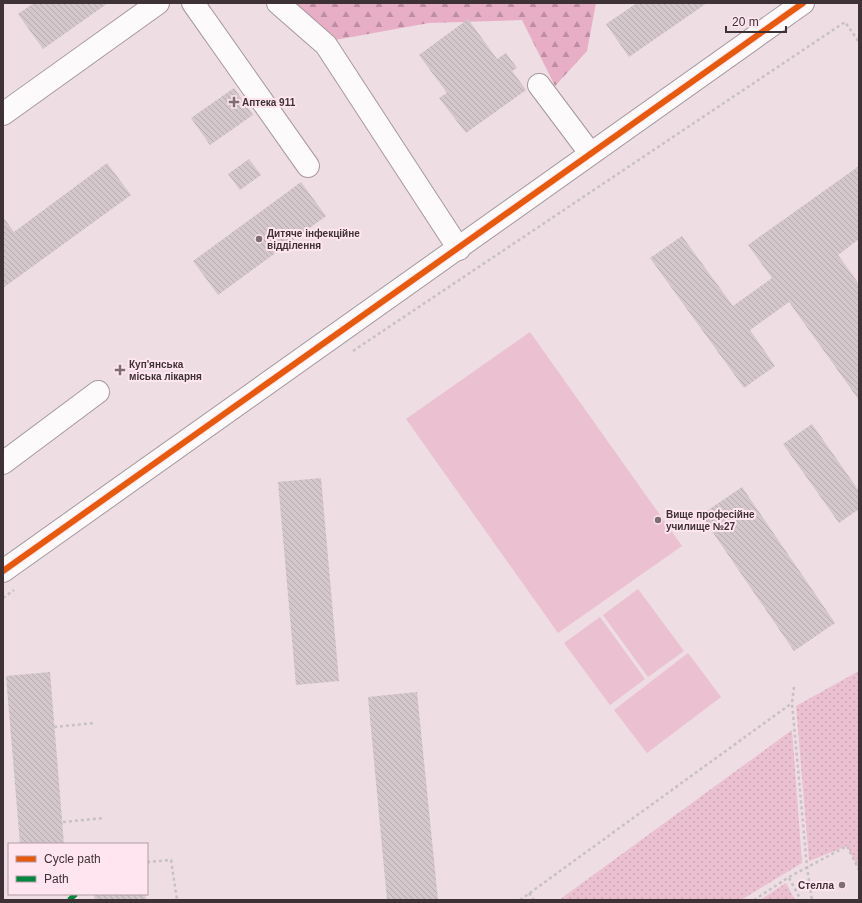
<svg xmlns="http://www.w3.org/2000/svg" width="862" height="903" font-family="Helvetica,sans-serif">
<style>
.grass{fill:url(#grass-dots)}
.forest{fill:url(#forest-firs)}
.garden{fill:#ebc0d1}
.building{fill:url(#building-back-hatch)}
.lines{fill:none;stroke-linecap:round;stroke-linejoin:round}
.minor-casing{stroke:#a6999e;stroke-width:24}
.path{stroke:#c7c1c2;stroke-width:2.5;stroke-dasharray:3 3;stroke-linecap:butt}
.minor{stroke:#fcfafb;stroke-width:22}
.quiet{stroke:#00873e;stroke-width:5;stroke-dasharray:10 5;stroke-linecap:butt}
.cycleway-casing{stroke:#ffe5ef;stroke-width:8}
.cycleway{stroke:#e8590c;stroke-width:6}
.poi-dot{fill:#7c6e73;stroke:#ffe5ef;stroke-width:1.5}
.labels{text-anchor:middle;stroke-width:4;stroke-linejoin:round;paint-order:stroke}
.poi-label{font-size:10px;font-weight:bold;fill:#3e3236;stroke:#ffe5ef;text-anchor:start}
</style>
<defs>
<pattern id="grass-dots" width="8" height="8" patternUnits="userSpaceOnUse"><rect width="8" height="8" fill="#ebc0d1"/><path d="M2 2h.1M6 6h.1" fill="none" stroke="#cba5b4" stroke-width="1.8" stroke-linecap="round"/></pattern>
<pattern id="forest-firs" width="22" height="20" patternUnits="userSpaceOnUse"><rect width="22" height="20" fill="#e7aec6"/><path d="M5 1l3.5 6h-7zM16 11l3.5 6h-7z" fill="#bd8ea2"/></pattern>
<pattern id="building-back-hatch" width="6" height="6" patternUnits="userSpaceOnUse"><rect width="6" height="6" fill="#d4c7cb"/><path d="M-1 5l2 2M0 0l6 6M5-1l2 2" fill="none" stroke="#b7abaf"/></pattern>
</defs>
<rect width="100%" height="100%" fill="#eedde3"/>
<!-- grass -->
<g class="grass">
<path d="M859,671V869L847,846L809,861L796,706Z"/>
<path d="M792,730L802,863L741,900H559Z"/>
<path d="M786,883L795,900H760Z"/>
</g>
<!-- forest -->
<path class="forest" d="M286,3H596L587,51L555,86L522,20L429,23L335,40Z"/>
<!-- garden -->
<g class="garden">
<path d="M530,332L682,546L558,633L406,419Z"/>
<path d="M638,589L684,651L648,677L603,615Z"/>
<path d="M600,617L645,679L610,705L564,643Z"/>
<path d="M688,653L721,697L647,753L614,710Z"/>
</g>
<!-- building -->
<g class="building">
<path d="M34,3H108L43,49L18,14Z"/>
<path d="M637,3H707L629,57L606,24Z"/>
<path d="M468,19L497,59L506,53L517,68L512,71L526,90L466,133L439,98L447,93L419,55Z"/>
<path d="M234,88L253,115L210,145L191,118Z"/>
<path d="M249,159L261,175L240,190L228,174Z"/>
<path d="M107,163L131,195L3,288V217L14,232Z"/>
<path d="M859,166V239L838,255L859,284V400L789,302L750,330L775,366L744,388L650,258L682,236L733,306L772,278L748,245Z"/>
<path d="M301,182L326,216L218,295L193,261Z"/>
<path d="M812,424L859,491V509L839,523L783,444Z"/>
<path d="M321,478L339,681L296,685L278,482Z"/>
<path d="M742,487L835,623L794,651L701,515Z"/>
<path d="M50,672L64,844H20L6,676Z"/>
<path d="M417,692L438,900H387L368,697Z"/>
<path d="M94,894H145L146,900H95Z"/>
</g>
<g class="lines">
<!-- minor casing -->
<g class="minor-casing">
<g id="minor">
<path d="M193,3L308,166"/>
<path d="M278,3L326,45L459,249"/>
<path d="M539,85L590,153"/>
<path d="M3,114L158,3"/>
<path d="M3,463L98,392"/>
<path d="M3,571L803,3"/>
</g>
</g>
<!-- path -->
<g class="path">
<path d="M353,351L845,22L859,42"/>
<path d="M3,598L14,590"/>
<path d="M794,687L792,703L807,867L812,900"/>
<path d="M54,727L95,723"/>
<path d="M63,822L104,818"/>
<path d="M147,862L171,860L177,900"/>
<path d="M789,878L801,900"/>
<path d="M529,893L534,900"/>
<path d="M520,900L792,703"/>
<path d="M754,900L789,877L847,846L859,870"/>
</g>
<!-- minor -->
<use href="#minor" class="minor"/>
<!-- quiet -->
<path class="quiet" d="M69,900L76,894"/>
<!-- cycleway casing -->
<g class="cycleway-casing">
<path id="cycleway" d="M3,571L803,3"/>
</g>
<!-- cycleway -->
<use href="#cycleway" class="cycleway"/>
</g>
<!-- markers -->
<g class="poi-dot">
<path d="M232 96h4v4h4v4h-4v4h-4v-4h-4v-4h4z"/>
<circle cx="259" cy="239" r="4"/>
<path d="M118 364h4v4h4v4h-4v4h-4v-4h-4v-4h4z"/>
<circle cx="658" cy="520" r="4"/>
<circle cx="842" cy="885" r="4"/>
</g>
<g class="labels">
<!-- poi labels -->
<g class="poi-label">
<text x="242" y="106">Аптека 911</text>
<text x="267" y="237">Дитяче інфекційне<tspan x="267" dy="12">відділення</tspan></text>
<text x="129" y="368">Куп'янська<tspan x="129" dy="12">міська лікарня</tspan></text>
<text x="666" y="518">Вище професійне<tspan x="666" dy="12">училище №27</tspan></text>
<text x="834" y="889" text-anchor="end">Стелла</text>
</g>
</g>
<!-- border -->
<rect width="862" height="903" fill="none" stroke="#3e3236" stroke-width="8"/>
<!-- legend -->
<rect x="8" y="843" width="140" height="52" fill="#ffe5ef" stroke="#b29da5"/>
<rect x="16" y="856" width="20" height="6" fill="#e8590c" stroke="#b29da5"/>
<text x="44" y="863" font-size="12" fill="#3e3236">Cycle path</text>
<rect x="16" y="876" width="20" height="6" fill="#00873e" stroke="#b29da5"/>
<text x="44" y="883" font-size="12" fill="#3e3236">Path</text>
<!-- scale -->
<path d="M726 26v6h60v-6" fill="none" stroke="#3e3236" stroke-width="2"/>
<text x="732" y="26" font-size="12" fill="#3e3236" stroke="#ffe5ef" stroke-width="3" paint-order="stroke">20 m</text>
</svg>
